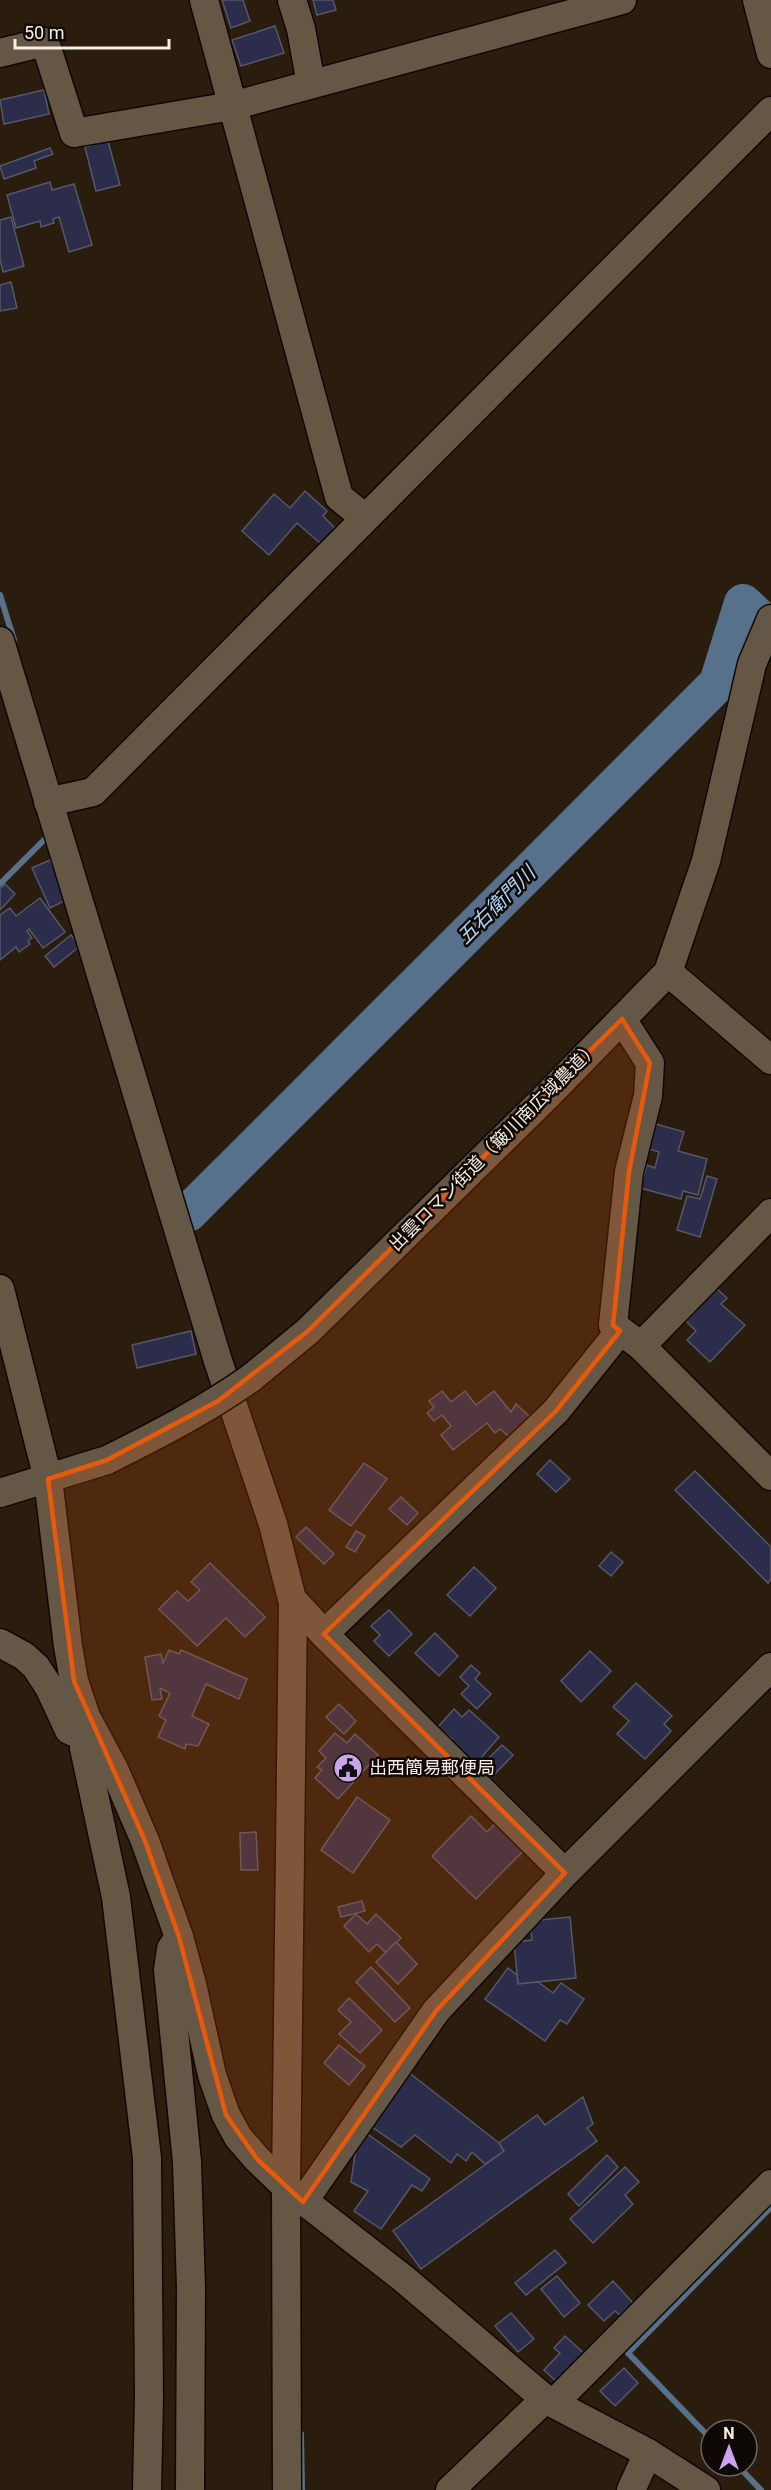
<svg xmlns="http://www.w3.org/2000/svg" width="771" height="2490" font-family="Roboto,'Noto Sans JP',sans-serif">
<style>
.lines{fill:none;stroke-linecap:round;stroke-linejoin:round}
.stream{stroke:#57718c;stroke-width:6}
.river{stroke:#57718c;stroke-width:38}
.building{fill:#2c2d4a;stroke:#55576b;stroke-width:1.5}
.minor-casing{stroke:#120700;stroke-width:31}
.minor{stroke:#655746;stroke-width:28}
.minor-bridge-casing{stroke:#120700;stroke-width:31;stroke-linecap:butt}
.minor-bridge{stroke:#655746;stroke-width:28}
.marked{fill:#e8590c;fill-opacity:0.2;stroke:#e8590c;stroke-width:4.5;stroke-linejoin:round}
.labels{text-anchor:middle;stroke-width:5;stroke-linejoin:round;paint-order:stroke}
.street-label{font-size:18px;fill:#f6ede4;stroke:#0e0904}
.poi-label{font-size:18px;fill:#f6ede4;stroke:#0e0904;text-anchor:start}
.water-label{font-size:20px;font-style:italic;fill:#b0d3fa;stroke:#0e0904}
</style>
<rect width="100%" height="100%" fill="#2a1d0e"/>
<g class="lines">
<!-- stream -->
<g class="stream">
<path d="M0,595L14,640"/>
<path d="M0,884L50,834"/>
<path d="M301,2434L302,2490"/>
<path d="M711,2439L628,2353L771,2207"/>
<path d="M738,2466L761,2490"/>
</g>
<!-- river -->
<path class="river" d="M188,1213L718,683L743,603L771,629"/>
</g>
<!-- building -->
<g class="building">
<path d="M222,0H243L250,21L231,28Z"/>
<path d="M313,0H333L336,10L317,15Z"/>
<path d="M275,26L284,53L241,66L232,40Z"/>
<path d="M44,90L49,114L4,124L0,100Z"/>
<path d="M108,141L120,185L96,191L85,147Z"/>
<path d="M50,148L53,154L34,161L36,168L4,179L0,166Z"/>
<path d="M50,182L52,190L74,184L92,245L69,252L59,217L53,219L54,223L41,227L40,221L16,228L7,195Z"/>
<path d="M11,217L24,266L3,272L0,259V220Z"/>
<path d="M11,282L17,308L0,311V285Z"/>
<path d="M305,491L327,511L323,516L335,528L321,544L297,523L269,555L242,531L274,494L290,508Z"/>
<path d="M50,860L68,899L50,908L32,868Z"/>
<path d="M5,884L15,894L0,910V889Z"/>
<path d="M40,898L65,932L43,948L29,929L27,931L32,938L28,941L30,944L19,952L16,947L0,960V915L10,908L16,916Z"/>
<path d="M71,935L80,946L54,967L45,956Z"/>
<path d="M656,1124L684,1132L678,1151L707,1159L698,1195L683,1191L681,1199L640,1188L647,1165L655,1168L659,1152L649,1149Z"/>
<path d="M707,1176L717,1179L700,1237L677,1230L687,1196L700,1199Z"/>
<path d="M717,1289L727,1298L721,1304L745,1325L710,1362L687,1340L696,1331L686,1321Z"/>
<path d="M191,1331L196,1354L137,1368L132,1345Z"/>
<path d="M442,1391L451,1402L465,1391L476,1405L494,1391L511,1412L516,1404L530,1417L513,1440L500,1429L495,1433L487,1423L453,1450L441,1435L451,1426L442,1415L434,1421L427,1413L434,1407L429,1401Z"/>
<path d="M550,1460L570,1479L556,1492L537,1474Z"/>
<path d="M364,1463L387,1479L351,1526L329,1510Z"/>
<path d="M695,1471L771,1547V1579L768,1583L675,1490Z"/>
<path d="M401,1497L418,1513L407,1525L389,1509Z"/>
<path d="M306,1527L334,1554L324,1564L296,1537Z"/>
<path d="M356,1531L365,1536L355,1552L346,1547Z"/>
<path d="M611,1552L623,1562L611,1576L599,1566Z"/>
<path d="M210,1563L265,1617L245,1637L226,1618L197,1646L159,1609L177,1591L188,1601L200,1590L191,1582Z"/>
<path d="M474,1567L496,1588L470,1616L447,1595Z"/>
<path d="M389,1610L412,1634L389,1656L374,1641L380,1635L371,1626Z"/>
<path d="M435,1633L458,1656L439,1676L415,1653Z"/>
<path d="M169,1650L179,1654L181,1650L247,1679L239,1699L206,1684L192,1716L209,1724L198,1746L186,1744L185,1749L158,1737L166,1720L159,1716L170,1693L160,1688L162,1699L152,1700L145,1657L161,1654L163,1663Z"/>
<path d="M590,1651L611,1671L581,1702L561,1681Z"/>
<path d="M471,1665L480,1673L475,1679L491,1694L477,1709L461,1694L469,1686L460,1677Z"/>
<path d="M636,1683L672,1716L664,1724L671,1731L645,1759L617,1734L629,1721L613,1707Z"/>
<path d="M339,1704L356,1721L344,1734L326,1717Z"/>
<path d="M454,1709L462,1717L469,1710L499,1737L474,1766L448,1743L452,1739L438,1727Z"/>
<path d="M335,1733L347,1743L355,1734L378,1755L338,1799L315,1778L322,1770L317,1767L326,1758L319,1751Z"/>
<path d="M502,1745L513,1755L490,1779L479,1768Z"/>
<path d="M357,1797L390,1820L353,1873L321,1850Z"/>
<path d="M471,1816L487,1832L496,1823L524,1850L476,1899L432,1856Z"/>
<path d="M256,1832L258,1870H241L240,1833Z"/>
<path d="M362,1901L365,1911L341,1917L338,1907Z"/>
<path d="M356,1914L367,1924L376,1914L401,1938L386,1953L377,1944L369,1952L344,1926Z"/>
<path d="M570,1917L576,1978L518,1984L514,1942L532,1940L530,1921Z"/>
<path d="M396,1942L417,1964L398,1984L376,1962Z"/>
<path d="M371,1967L410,2008L395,2022L356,1982Z"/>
<path d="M508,1968L517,1975L518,1984L538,1982L553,1993L561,1983L584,1999L567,2024L560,2020L545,2041L485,1999Z"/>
<path d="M349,1998L382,2030L360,2053L339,2034L351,2022L338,2010Z"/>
<path d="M339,2045L365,2066L349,2085L324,2063Z"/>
<path d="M407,2071L499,2143L504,2151L485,2164L472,2152L466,2161L457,2154L451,2163L415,2135L401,2147L372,2127Z"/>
<path d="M583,2097L593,2124L587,2128L597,2141L421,2269L393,2231L504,2151L499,2143L537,2115L545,2125Z"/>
<path d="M366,2133L430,2179L422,2191L412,2185L381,2229L354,2211L368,2191L351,2182L356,2148Z"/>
<path d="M607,2155L618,2167L579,2206L568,2194Z"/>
<path d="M625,2167L639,2182L625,2195L633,2204L593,2243L570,2219Z"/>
<path d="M555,2250L566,2263L526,2295L515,2283Z"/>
<path d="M557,2276L580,2303L564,2317L541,2289Z"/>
<path d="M613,2281L633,2303L620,2315L615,2311L604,2321L588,2305Z"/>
<path d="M511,2313L534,2339L518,2352L495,2326Z"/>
<path d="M565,2336L587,2356L560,2385L544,2370L560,2353L554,2348Z"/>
<path d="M624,2368L638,2383L615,2406L600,2391Z"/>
</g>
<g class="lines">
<!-- minor casing -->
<g class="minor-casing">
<g id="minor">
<path d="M204,0L339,497L365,518"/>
<path d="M292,0L301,29L311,84"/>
<path d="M757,0L771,54"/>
<path d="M0,53L45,42L74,133L232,106L622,0"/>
<path d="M0,641L218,1361L273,1524L292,1599L324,1634L565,1873"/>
<path d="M48,802L93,792L771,111"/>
<path d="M668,972L771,1060"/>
<path d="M622,1019L650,1063L648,1096L629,1172L613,1325L641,1346L771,1476"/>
<path d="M0,1289L48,1479L68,1646L74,1681L86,1717L114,1769L145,1841L179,1937L192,1984L212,2075L226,2115L238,2137L257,2159L286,2187L404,2279L545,2399L648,2453L706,2490"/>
<path d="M641,1346L771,1213"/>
<path d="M251,1378L308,1331L549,1094L668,972L706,861L752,664L771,619"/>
<path d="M0,1493L107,1460"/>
<path d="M324,1634L556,1411L620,1331"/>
<path d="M0,1643L24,1656L36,1667L49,1687L69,1730L78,1734L85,1727"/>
<path d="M86,1719L84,1748L116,1897L147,2158L149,2397L147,2490"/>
<path d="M179,1937L171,1949L168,1970L187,2162L191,2288L190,2490"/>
<path d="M303,2202L436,2011L565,1873L771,1667"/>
<path d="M554,2403L771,2184"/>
<path d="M287,2490L286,2187L293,1601"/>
<path d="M450,2490L545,2399"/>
<path d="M631,2490L648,2453"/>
</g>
</g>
<!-- minor -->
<use href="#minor" class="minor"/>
<!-- minor-bridge casing -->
<g class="minor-bridge-casing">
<path id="minor-bridge" d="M107,1460C157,1435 206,1410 251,1378"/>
</g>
<!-- minor-bridge -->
<use href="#minor-bridge" class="minor-bridge"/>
</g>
<!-- marked area -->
<path class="marked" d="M622,1019L650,1063L629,1172L613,1325L620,1331L556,1411L324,1634L565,1873L436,2011L303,2202L257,2159L226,2115L179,1937L145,1841L74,1681L48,1479L107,1460L218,1401L308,1331Z"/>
<!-- icons -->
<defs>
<g id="civic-disc" transform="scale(1.5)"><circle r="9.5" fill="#c9a5ee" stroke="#0e0904"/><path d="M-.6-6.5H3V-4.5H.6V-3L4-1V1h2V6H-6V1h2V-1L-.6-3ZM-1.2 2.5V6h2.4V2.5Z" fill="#111"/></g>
</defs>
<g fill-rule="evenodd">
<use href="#civic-disc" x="348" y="1768"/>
</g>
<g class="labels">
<!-- street labels -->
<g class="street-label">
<text transform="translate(494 1146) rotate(-45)" y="6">出雲ロマン街道（簸川南広域農道）</text>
</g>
<!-- poi labels -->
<g class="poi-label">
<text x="369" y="1774">出西簡易郵便局</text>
</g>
<!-- water labels -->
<g class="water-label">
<text transform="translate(496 905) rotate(-45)" y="7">五右衛門川</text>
</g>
</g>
<!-- north arrow -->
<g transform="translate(729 2448)"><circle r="28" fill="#0e0904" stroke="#6b645e" stroke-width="1.5"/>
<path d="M0-4.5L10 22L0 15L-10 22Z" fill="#c9a5ee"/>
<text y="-9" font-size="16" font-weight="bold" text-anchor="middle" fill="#f6ede4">N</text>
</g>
<!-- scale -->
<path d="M15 39v9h154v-9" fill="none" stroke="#f6ede4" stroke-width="3"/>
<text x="24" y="39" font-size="18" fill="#f6ede4" stroke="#0e0904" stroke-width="4.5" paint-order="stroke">50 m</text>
</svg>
